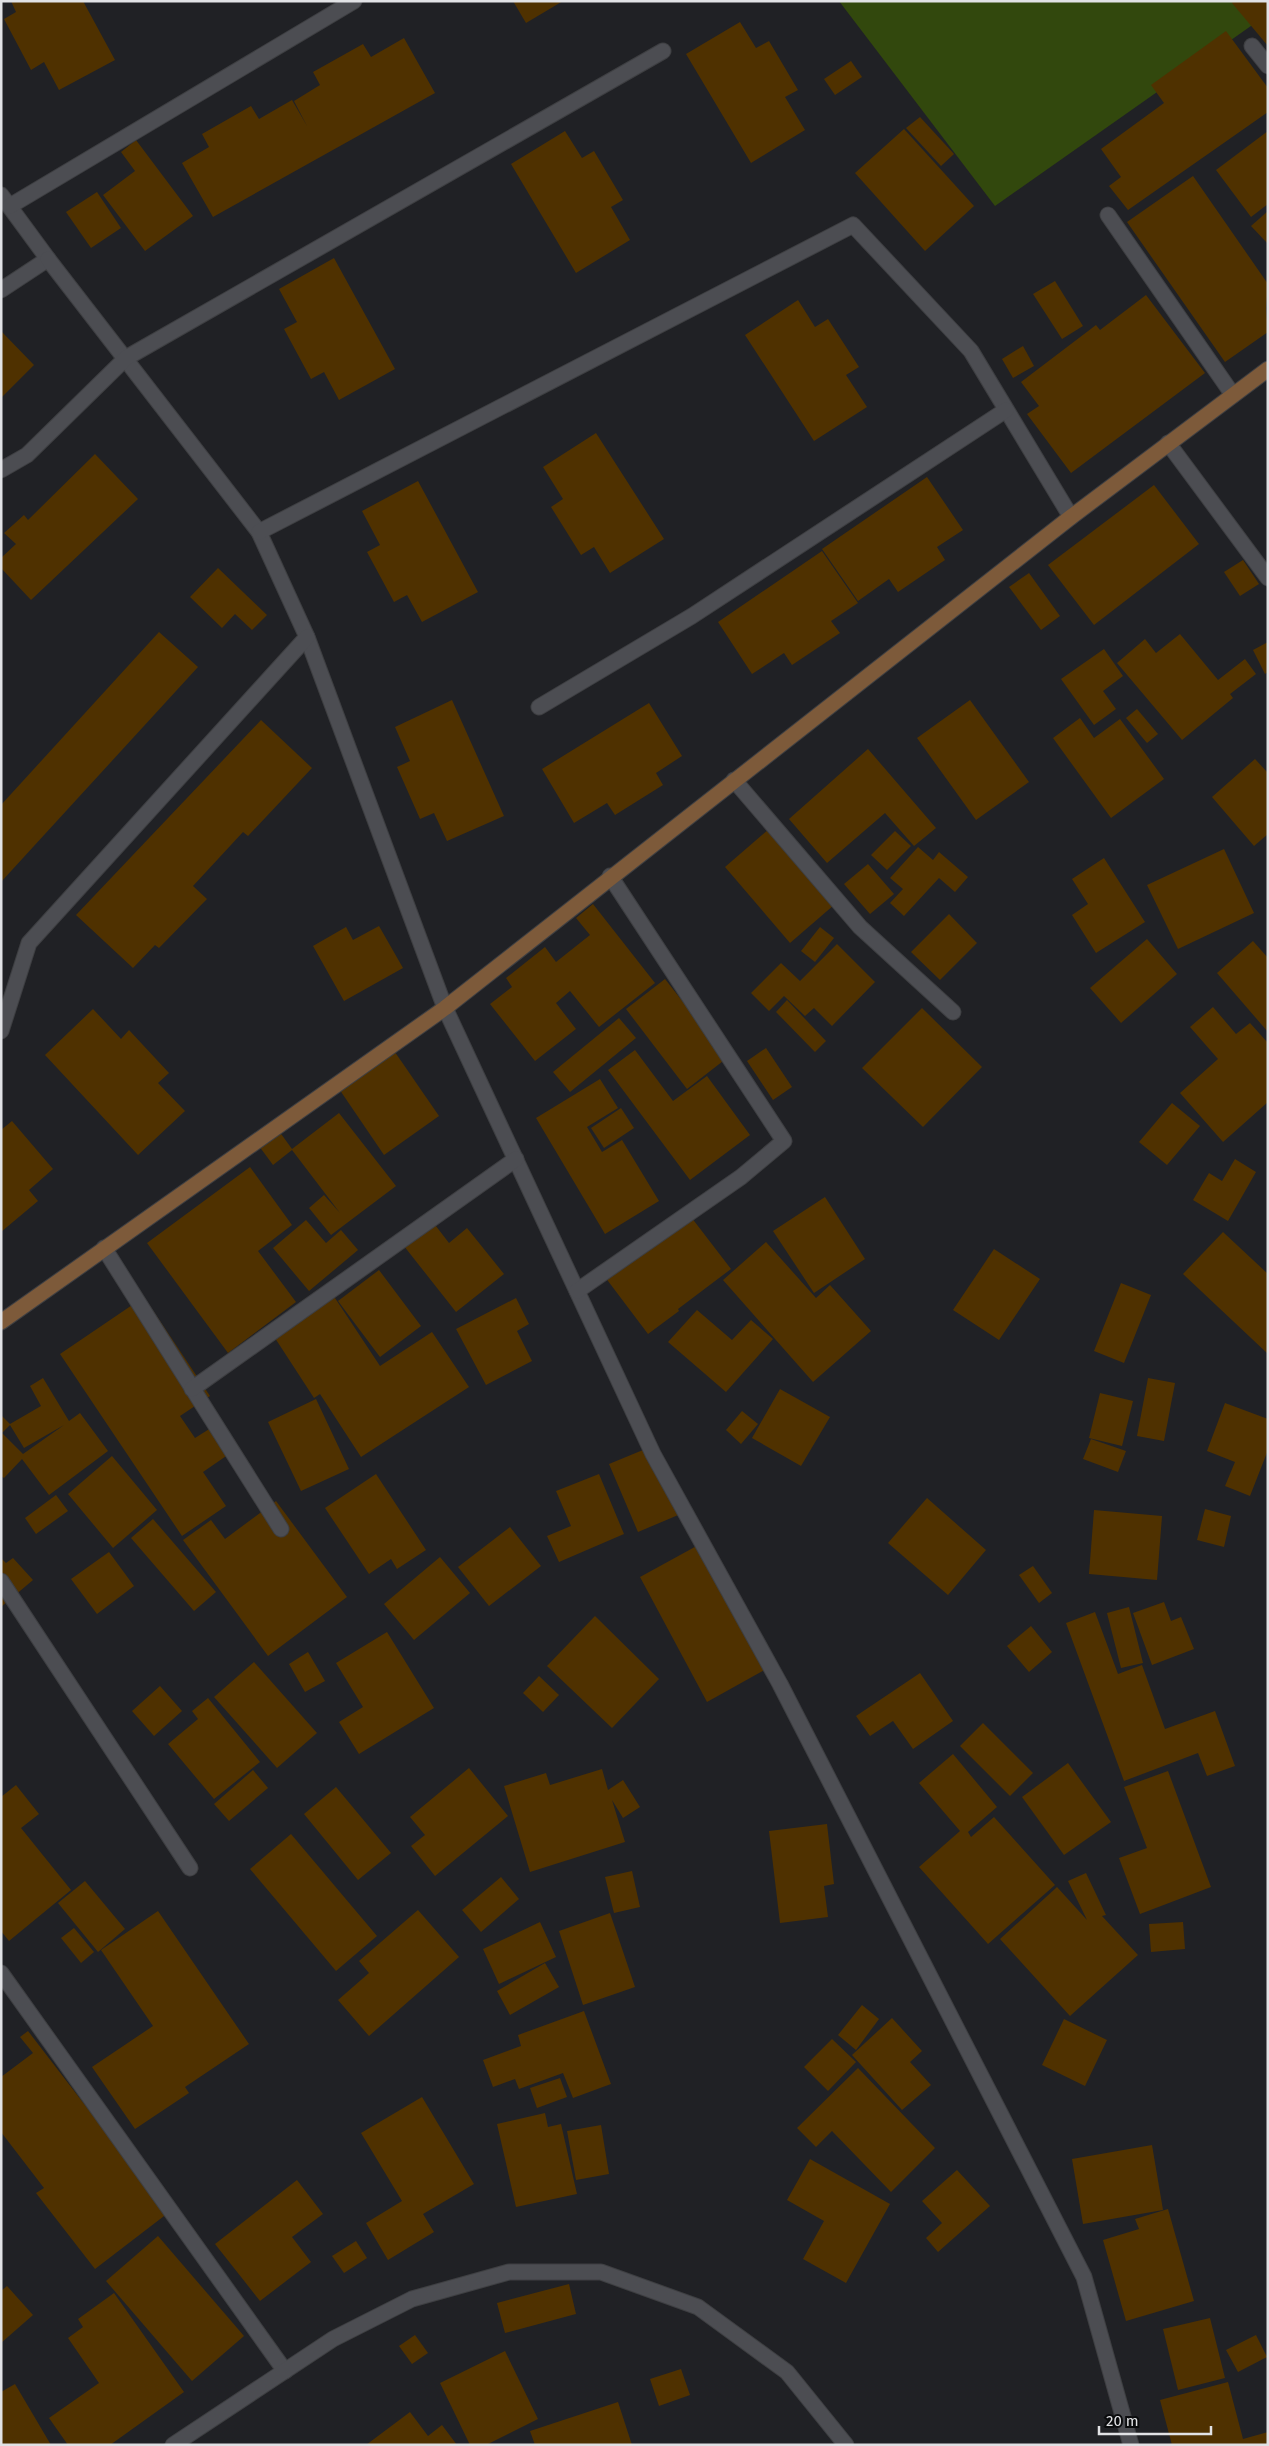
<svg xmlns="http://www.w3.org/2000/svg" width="1269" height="2446" font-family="'Fira Sans',sans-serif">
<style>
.green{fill:#32480d}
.building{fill:#4f3100;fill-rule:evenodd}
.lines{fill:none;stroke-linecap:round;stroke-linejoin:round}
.street-casing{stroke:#3e3f42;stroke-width:17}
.secondary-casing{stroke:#3e3f42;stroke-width:17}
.street{stroke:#4c4d52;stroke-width:15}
.secondary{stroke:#7d5a3a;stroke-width:15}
</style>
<rect width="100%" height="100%" fill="#202125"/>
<!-- green -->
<path class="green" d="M839,1H1268V14L995,206Z"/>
<!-- building -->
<g class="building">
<path d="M11,1H83L115,60L59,90L44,62L31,70L4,19L16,12Z"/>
<path d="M513,1H563L526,23Z"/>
<path d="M1233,1H1268V46L1232,3Z"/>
<path d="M740,22L756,48L769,41L798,90L785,97L805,130L751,163L686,54Z"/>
<path d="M1226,31L1268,88V112L1128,210L1109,186L1121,177L1101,149L1164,103L1151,85Z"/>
<path d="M404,38L435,93L213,217L182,163L209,147L202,134L251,106L259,119L292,100L307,126L294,101L320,85L313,72L363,44L371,57Z"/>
<path d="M851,61L862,77L835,95L824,79Z"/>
<path d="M920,117L954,154L941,166L906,128Z"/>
<path d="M904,129L974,206L925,251L855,173Z"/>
<path d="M565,131L582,158L594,151L623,200L611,207L630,240L576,273L511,164Z"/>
<path d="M1268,131V204L1251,217L1216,170Z"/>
<path d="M136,140L193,216L145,251L103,195L135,171L121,152Z"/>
<path d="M1193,176L1268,284L1266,308L1268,332L1225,362L1127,222Z"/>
<path d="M97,192L121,228L91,248L66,212Z"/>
<path d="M1268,211V244L1251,226Z"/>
<path d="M334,258L395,369L339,400L324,372L311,379L284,329L297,322L279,289Z"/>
<path d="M1055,281L1083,326L1062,339L1033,294Z"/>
<path d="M1146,295L1205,373L1071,473L1027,414L1039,406L1021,382L1096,325L1100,330Z"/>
<path d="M798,300L815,327L828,319L859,367L846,375L867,407L814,441L745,335Z"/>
<path d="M1,331L34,365L1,398Z"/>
<path d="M1023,346L1034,366L1013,378L1002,359Z"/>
<path d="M596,433L664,539L610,573L594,547L581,555L551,507L563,499L543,467Z"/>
<path d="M95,454L138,499L31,600L1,568V558L16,544L4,533L24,515L28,520Z"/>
<path d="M927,477L963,530L937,547L945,560L898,592L889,579L858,601L822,549Z"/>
<path d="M418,481L478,592L422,622L407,595L394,602L367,552L380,545L362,511Z"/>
<path d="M1154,485L1199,544L1094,625L1048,565Z"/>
<path d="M822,551L858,603L831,621L840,633L792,665L784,653L752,674L718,622Z"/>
<path d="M1243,560L1259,584L1240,596L1224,572Z"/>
<path d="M218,568L267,615L252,630L235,614L222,628L190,597Z"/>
<path d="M1029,573L1060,616L1041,630L1009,587Z"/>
<path d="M159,632L198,667L1,882V805Z"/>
<path d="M1180,634L1218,680L1245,659L1256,674L1230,694L1233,698L1182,740L1117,663L1145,639L1156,653Z"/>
<path d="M1268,642V672L1265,674L1253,650Z"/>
<path d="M1104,649L1123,676L1103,691L1116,709L1094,725L1061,679Z"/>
<path d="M452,700L504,816L447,841L434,813L420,819L397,767L410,761L395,727Z"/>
<path d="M970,700L1029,782L976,820L917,738Z"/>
<path d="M649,703L682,756L656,773L663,785L615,815L607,803L574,823L542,769Z"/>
<path d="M1137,709L1158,734L1147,743L1126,718Z"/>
<path d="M1080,718L1094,738L1120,719L1164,779L1111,818L1053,738Z"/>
<path d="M261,720L312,768L248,836L243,832L193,886L207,899L159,948L155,945L133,968L76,915Z"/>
<path d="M868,749L936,828L914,846L885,813L827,863L789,819Z"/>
<path d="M1255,759L1268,773V834L1254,846L1212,797Z"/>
<path d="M769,829L834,905L790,943L725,867Z"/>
<path d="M895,831L911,846L887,870L871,855Z"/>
<path d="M918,847L933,860L939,852L968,877L955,892L939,878L904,916L890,903L903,889L890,878Z"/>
<path d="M1224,849L1254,913L1178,949L1147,885Z"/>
<path d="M1104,858L1145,922L1096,953L1072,915L1088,904L1072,879Z"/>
<path d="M868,864L894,894L870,914L844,884Z"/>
<path d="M593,904L655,983L599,1027L570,991L556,1003L576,1029L535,1061L490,1004L512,987L506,978L545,947L556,962L590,935L576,918Z"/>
<path d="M949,914L977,943L940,980L911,952Z"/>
<path d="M379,926L403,968L344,1001L313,946L346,927L353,940Z"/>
<path d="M820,927L834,938L815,962L801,951Z"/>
<path d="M1147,939L1177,974L1121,1023L1090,988Z"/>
<path d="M1253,941L1268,958V1032L1217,973Z"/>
<path d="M837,944L875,982L832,1026L814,1008L805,1016L784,996L769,1011L751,993L781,963L800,981Z"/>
<path d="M665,979L727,1058L687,1089L626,1009Z"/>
<path d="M787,1000L826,1041L815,1052L776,1012Z"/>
<path d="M1213,1007L1236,1034L1250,1023L1268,1043V1102L1223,1142L1180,1093L1218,1059L1190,1027Z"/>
<path d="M922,1008L982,1067L923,1127L862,1068Z"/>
<path d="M93,1009L121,1039L129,1030L169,1073L158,1083L185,1111L138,1155L45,1055Z"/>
<path d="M619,1018L636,1038L570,1092L553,1072Z"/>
<path d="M388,1042L439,1116L384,1155L333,1080Z"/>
<path d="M766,1048L792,1087L773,1100L747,1061Z"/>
<path d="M635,1050L673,1101L707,1076L750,1135L690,1180L608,1070Z"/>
<path d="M600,1079L618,1108L587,1127L602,1152L622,1140L659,1201L605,1234L536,1118Z"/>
<path d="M1172,1103L1200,1126L1167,1165L1139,1142Z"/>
<path d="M621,1108L634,1128L604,1148L591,1128Z"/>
<path d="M339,1113L396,1186L331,1235L309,1208L324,1195L340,1213L292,1150L273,1165L259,1146L279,1131L292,1149Z"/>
<path d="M12,1121L53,1169L29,1190L38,1201L1,1232V1130Z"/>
<path d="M1235,1159L1256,1172L1228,1221L1193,1200L1209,1173L1222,1181Z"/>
<path d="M250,1167L292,1225L258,1251L296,1302L228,1353L147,1243Z"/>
<path d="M825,1197L865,1259L814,1293L773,1231Z"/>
<path d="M688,1213L731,1269L678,1309L679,1311L648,1334L605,1277Z"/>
<path d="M429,1217L449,1243L467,1228L504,1274L456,1312L400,1241Z"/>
<path d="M306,1220L326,1243L341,1230L358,1250L309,1291L273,1248Z"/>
<path d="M1223,1232L1268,1274V1354L1183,1274Z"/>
<path d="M766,1242L816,1298L830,1285L871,1331L813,1382L723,1280Z"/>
<path d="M994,1249L1040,1279L999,1340L953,1310Z"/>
<path d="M379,1270L421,1326L380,1357L338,1301Z"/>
<path d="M1121,1283L1151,1295L1124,1363L1094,1351Z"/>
<path d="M333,1295L380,1366L432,1332L469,1387L361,1457L320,1394L314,1398L273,1335Z"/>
<path d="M144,1297L210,1396L180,1416L195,1438L214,1426L232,1452L203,1472L226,1506L182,1536L60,1354Z"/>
<path d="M516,1298L529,1324L517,1331L532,1361L486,1385L456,1329Z"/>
<path d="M697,1310L732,1340L751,1320L773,1339L726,1392L668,1342Z"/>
<path d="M43,1378L69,1421L80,1413L108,1451L49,1495L22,1459L4,1478L1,1476V1415L10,1424L41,1406L30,1386ZM10,1425L24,1448L64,1425L23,1454L2,1433Z"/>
<path d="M1148,1378L1175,1383L1164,1441L1137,1436Z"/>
<path d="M780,1389L830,1417L801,1466L752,1438Z"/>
<path d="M1100,1393L1133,1401L1122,1446L1089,1438Z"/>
<path d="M316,1399L349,1469L301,1491L268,1422Z"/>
<path d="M1225,1403L1268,1419V1450L1250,1496L1225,1486L1235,1462L1207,1451Z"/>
<path d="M742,1411L758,1424L741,1444L726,1430Z"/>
<path d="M1091,1439L1126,1451L1118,1472L1083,1459Z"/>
<path d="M655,1445L683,1513L638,1532L609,1464Z"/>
<path d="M112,1456L157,1510L113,1548L68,1494Z"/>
<path d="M376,1474L426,1550L397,1569L391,1559L369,1574L325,1508Z"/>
<path d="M599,1474L624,1534L559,1562L547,1536L571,1526L556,1491Z"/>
<path d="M56,1495L68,1511L36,1534L25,1518Z"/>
<path d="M927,1498L986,1550L948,1595L888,1543Z"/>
<path d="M276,1501L347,1597L268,1656L183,1540L211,1520L225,1539Z"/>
<path d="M1205,1509L1231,1516L1224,1547L1197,1540Z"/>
<path d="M1094,1510L1162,1516L1157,1580L1089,1574Z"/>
<path d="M153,1519L216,1592L194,1611L131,1538Z"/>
<path d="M510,1527L541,1566L489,1606L458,1567Z"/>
<path d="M702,1543L770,1667L707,1702L640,1577Z"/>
<path d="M109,1552L134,1586L97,1614L71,1579Z"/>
<path d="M440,1557L470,1593L414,1640L384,1604Z"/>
<path d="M1,1558L6,1563L13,1558L33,1580L1,1607Z"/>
<path d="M1033,1566L1052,1593L1039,1603L1019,1575Z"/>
<path d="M1164,1602L1171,1621L1181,1617L1194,1649L1152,1665L1133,1613Z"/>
<path d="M1129,1607L1143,1663L1121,1668L1107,1613Z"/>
<path d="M1095,1612L1118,1674L1142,1665L1165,1729L1215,1711L1235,1766L1207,1776L1198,1753L1124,1781L1066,1623Z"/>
<path d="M595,1616L659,1679L612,1728L547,1666Z"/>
<path d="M1031,1626L1052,1652L1029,1672L1007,1646Z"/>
<path d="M387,1632L434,1708L359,1754L339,1722L363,1707L336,1663Z"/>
<path d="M308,1652L325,1681L305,1692L289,1664Z"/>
<path d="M254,1662L317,1733L277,1768L214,1697Z"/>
<path d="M920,1673L953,1721L913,1749L893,1721L870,1736L856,1716Z"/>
<path d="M539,1676L559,1695L543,1712L523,1693Z"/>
<path d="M160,1686L182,1711L154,1736L132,1711Z"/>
<path d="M208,1698L260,1762L214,1799L168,1744L198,1719L192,1711Z"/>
<path d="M983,1723L1033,1773L1010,1796L960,1746Z"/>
<path d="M953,1754L997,1807L968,1832L971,1837L994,1817L1055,1885L988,1944L919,1867L960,1831L919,1783Z"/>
<path d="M1068,1763L1111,1822L1064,1855L1022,1797Z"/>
<path d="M469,1768L508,1816L435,1876L411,1846L425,1835L410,1817Z"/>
<path d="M602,1769L608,1790L623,1780L640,1807L623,1818L612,1800L625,1842L530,1872L504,1786L546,1773L550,1785Z"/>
<path d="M253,1770L268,1788L229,1821L214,1804Z"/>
<path d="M1168,1771L1211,1887L1140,1914L1119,1858L1147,1848L1124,1787Z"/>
<path d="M16,1785L39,1814L21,1828L71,1890L9,1941L1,1931V1797Z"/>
<path d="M336,1787L391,1853L358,1880L304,1814Z"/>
<path d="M827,1824L834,1884L824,1886L828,1917L780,1923L769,1831Z"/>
<path d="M291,1834L377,1936L336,1971L250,1869Z"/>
<path d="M632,1871L640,1907L614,1913L605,1877Z"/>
<path d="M1086,1873L1106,1915L1102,1916L1138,1955L1070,2016L1000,1939L1057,1887L1087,1920L1068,1881Z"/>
<path d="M501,1877L519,1899L481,1932L462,1910Z"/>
<path d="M85,1881L125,1929L98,1952L58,1903Z"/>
<path d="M418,1910L459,1957L369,2036L338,2000L369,1973L359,1961Z"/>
<path d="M158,1911L249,2044L185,2087L189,2093L135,2129L92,2067L153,2026L101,1950Z"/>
<path d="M610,1913L635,1987L583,2005L559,1931Z"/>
<path d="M540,1922L556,1957L499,1984L483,1949Z"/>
<path d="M1183,1922L1185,1949L1151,1952L1149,1924Z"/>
<path d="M74,1928L94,1952L81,1963L61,1938Z"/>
<path d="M545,1963L559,1987L510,2015L497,1991Z"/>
<path d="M862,2005L879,2019L856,2050L838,2035Z"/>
<path d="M584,2011L611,2084L573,2098L563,2073L519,2089L515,2079L493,2087L483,2060L521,2046L518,2035Z"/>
<path d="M892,2018L922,2051L910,2062L931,2085L902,2110L852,2055Z"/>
<path d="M1064,2019L1107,2040L1085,2086L1042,2065Z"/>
<path d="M28,2031L168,2213L95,2269L36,2193L44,2188L1,2132V2077L33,2053L20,2037Z"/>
<path d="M832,2039L856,2062L828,2091L804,2067Z"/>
<path d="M858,2068L935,2148L891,2192L832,2131L816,2147L797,2128Z"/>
<path d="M560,2078L567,2097L537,2108L530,2088Z"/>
<path d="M422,2097L474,2184L423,2214L434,2232L388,2260L366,2223L402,2201L361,2133Z"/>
<path d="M545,2113L548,2127L561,2124L577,2194L516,2207L497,2124Z"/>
<path d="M601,2125L609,2174L576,2180L567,2131Z"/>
<path d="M1152,2145L1163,2210L1083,2224L1072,2159Z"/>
<path d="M810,2159L890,2204L846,2283L803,2259L824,2221L787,2200Z"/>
<path d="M957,2170L990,2206L938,2252L926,2238L942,2223L922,2201Z"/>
<path d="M297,2180L323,2214L292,2237L311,2262L260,2301L215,2244Z"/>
<path d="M1168,2209L1194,2301L1126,2321L1103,2240L1139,2229L1135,2219Z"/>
<path d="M158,2236L244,2336L192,2381L106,2281Z"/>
<path d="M356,2241L367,2258L344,2273L332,2256Z"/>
<path d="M569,2284L576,2314L505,2333L497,2303Z"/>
<path d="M7,2286L33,2315L1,2343V2291Z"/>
<path d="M114,2293L184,2392L110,2445H68L49,2418L99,2383L68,2338L83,2327L78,2319Z"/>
<path d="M1210,2318L1225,2378L1178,2390L1163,2329Z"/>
<path d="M415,2335L428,2353L412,2364L399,2346Z"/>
<path d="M1256,2335L1267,2357L1238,2372L1226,2350Z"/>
<path d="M505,2351L538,2419L486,2445H470L440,2383Z"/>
<path d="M681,2369L690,2395L659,2406L650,2379Z"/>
<path d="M1228,2382L1243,2439L1268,2432V2445H1172L1160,2400Z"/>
<path d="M15,2384L51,2445H1V2392Z"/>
<path d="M618,2402L632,2445H535L530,2431Z"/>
<path d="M410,2412L428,2436L442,2425L457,2445H366Z"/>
</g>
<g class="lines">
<!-- street casing -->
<g class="street-casing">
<g id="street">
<path d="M1252,46L1268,66"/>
<path d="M1,195L48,259L1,290"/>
<path d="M10,206L354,1"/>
<path d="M1108,215L1233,395"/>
<path d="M48,259L259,532L307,637L445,1008L653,1454L780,1684L1084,2277L1131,2445"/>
<path d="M1168,443L1268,578"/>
<path d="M1,470L27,455L126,358L663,51"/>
<path d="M259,532L853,225L971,351L1071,517"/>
<path d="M539,707L692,616L1006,410"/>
<path d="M734,780L860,927L953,1012"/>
<path d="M1,1031L29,943L307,637"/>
<path d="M104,1248L281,1529"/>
<path d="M577,1291L741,1177L784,1141L610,876"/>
<path d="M192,1389L516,1159"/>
<path d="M1,1581L190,1868"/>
<path d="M1,1973L285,2371"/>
<path d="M173,2445L333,2339L412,2299L509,2272H601L698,2307L787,2372L846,2445"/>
</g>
</g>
<!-- secondary casing -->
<g class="secondary-casing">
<path id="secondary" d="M1,1322L445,1008L1071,517L1268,369"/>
</g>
<!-- street -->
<use href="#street" class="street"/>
<!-- secondary -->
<use href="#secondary" class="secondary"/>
</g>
<!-- border -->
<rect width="1269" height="2446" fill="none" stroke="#e1e2e5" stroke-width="5"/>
<!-- scale -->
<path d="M1099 2426v8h112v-8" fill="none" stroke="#e1e2e5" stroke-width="2.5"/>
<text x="1106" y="2426" font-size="15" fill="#e1e2e5" stroke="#0a0b0d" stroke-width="4" paint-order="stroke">20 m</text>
</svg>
